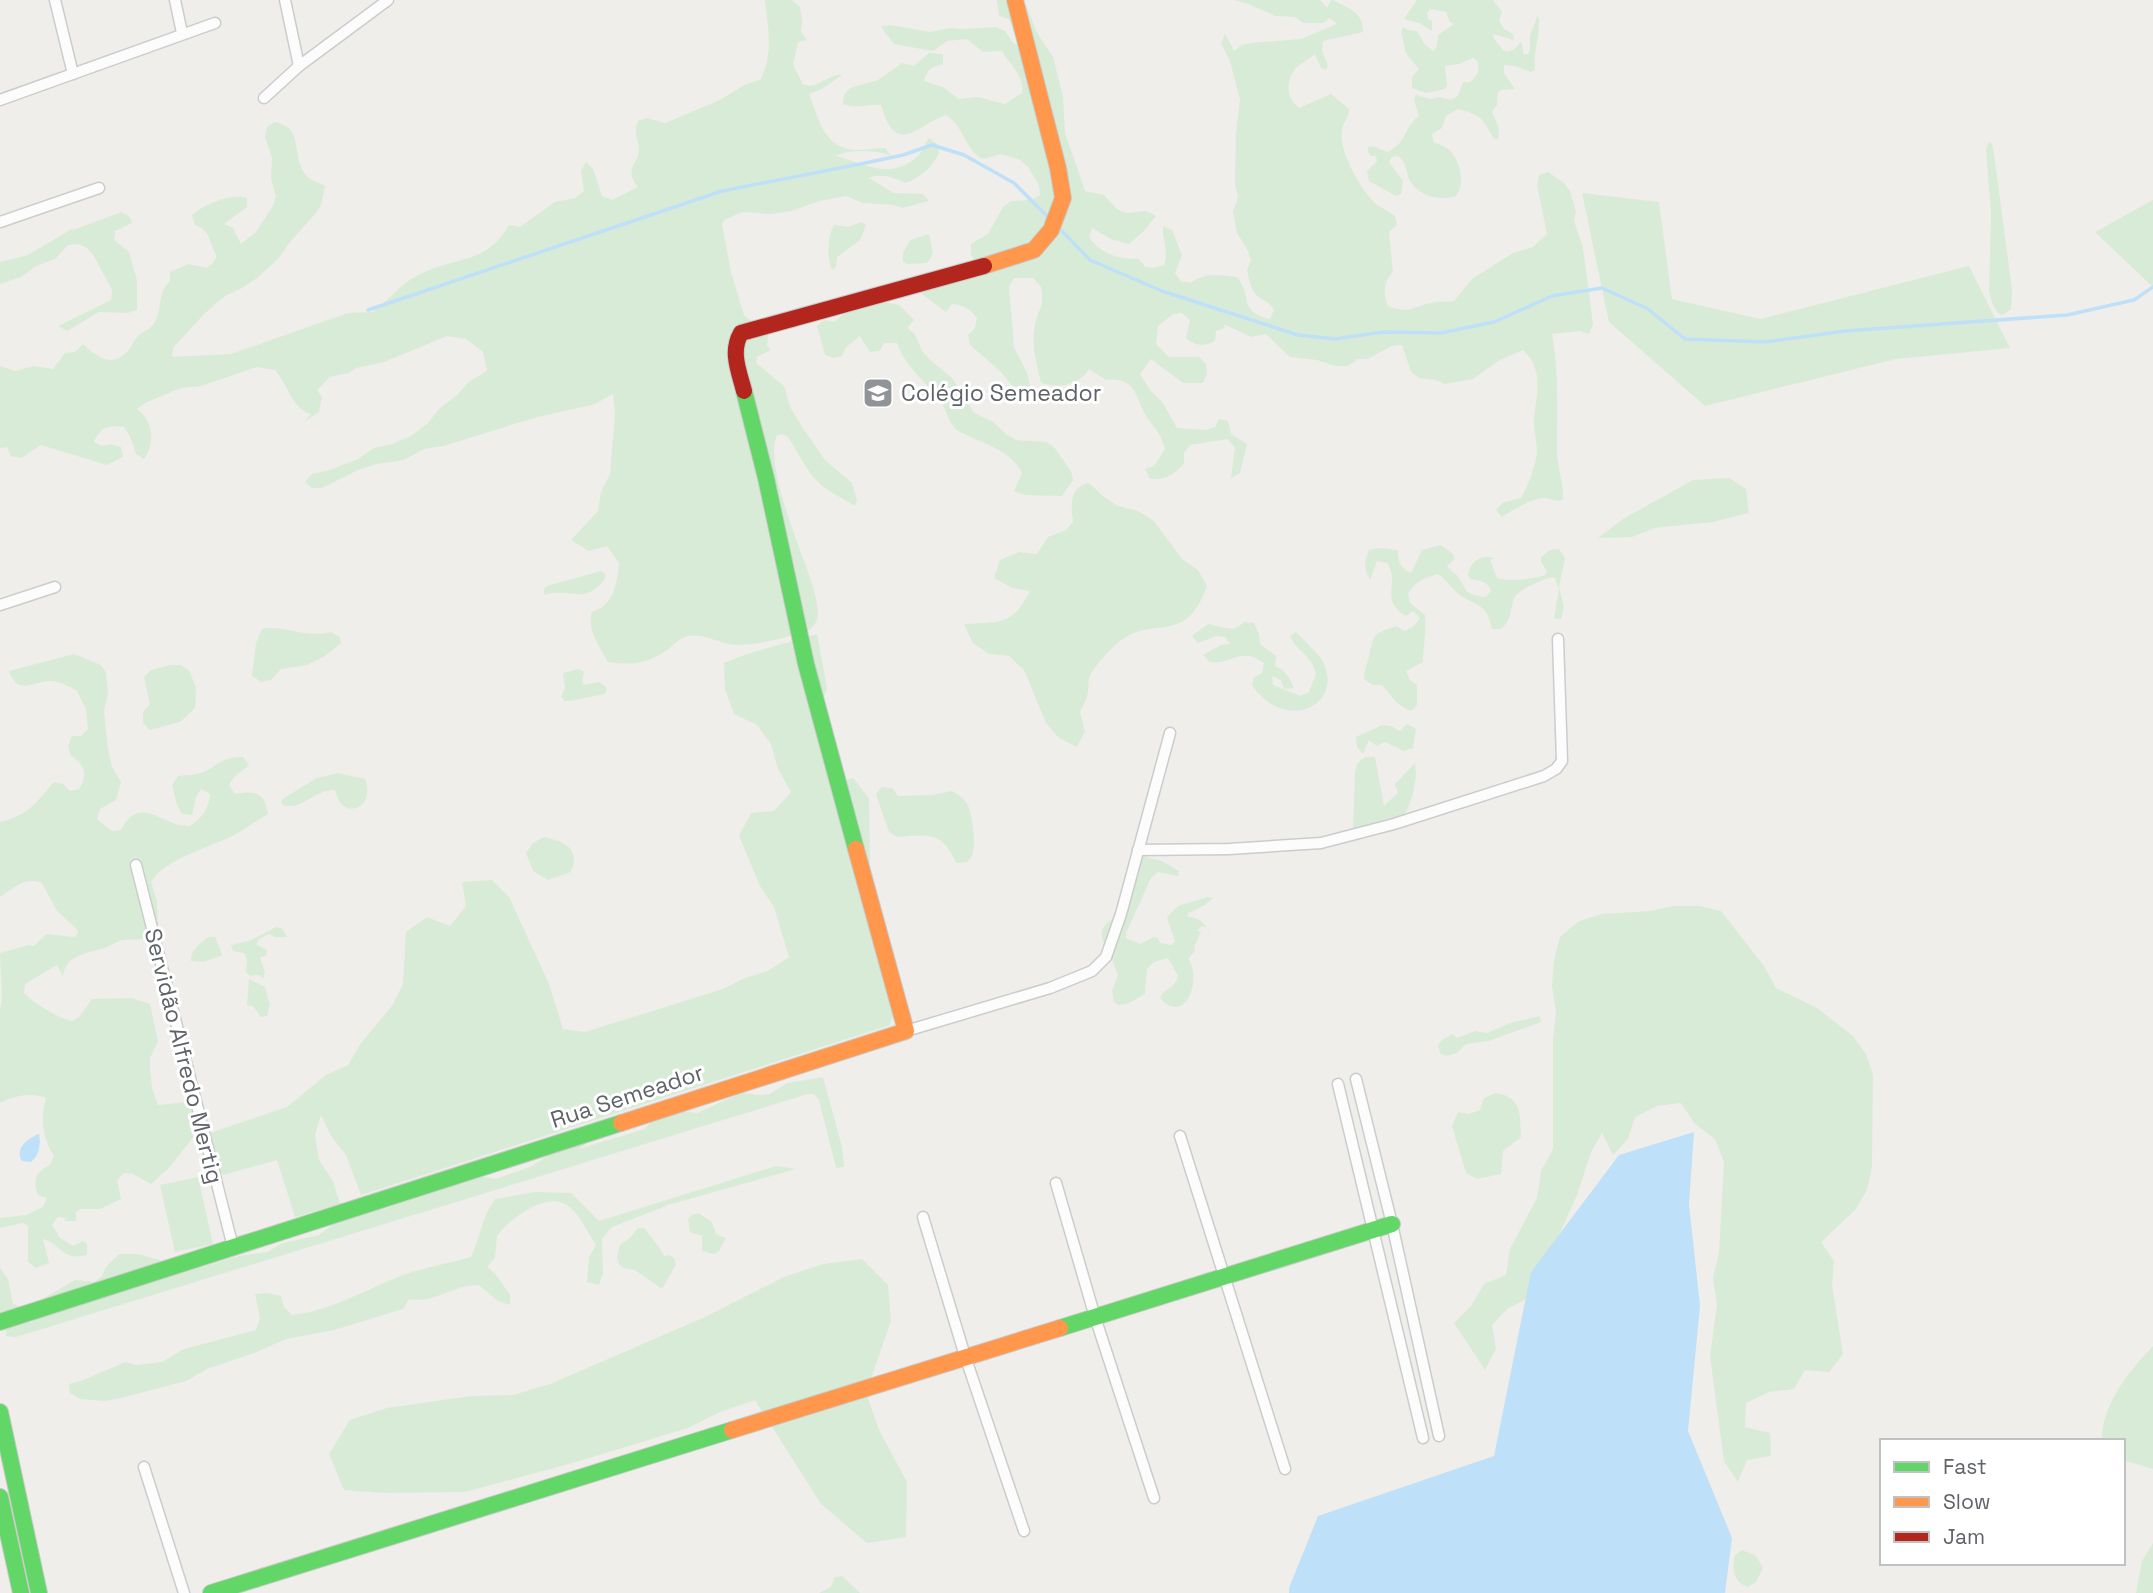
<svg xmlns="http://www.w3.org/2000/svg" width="2153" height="1593" font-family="'Space Grotesk',sans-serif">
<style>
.green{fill:#d8ebd6}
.water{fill:#bfe0f9}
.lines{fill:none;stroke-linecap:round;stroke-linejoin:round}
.stream{stroke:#bfe0f9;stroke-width:3.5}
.street-casing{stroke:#cbcccc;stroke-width:13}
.fast-casing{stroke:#cacacb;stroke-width:18}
.slow-casing{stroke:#cacacb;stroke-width:18}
.jam-casing{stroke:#cacacb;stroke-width:18}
.street{stroke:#fdfcfc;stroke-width:10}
.fast{stroke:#63d668;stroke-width:16}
.slow{stroke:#ff974d;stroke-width:16}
.jam{stroke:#b3261e;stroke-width:16}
.labels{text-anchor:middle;stroke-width:6;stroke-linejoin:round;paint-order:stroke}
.poi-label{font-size:23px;fill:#5f6368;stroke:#fff;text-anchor:start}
.street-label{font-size:23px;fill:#5f6368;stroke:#fff}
</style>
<rect width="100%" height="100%" fill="#efeeea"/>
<!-- green -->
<g class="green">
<path d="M765,0H792L800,7L802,21L803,15L801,32L807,40L798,42L793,65L803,84C819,91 827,73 842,75L822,89L809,94C819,118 823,149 857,150C866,150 875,148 885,148L891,156C878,150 847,149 836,156C865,163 888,181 917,157C922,152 925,143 929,138L937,144L939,153C932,168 920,178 905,183C893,177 881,173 869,178L894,193L923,194L929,201L902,208L893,205L863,203L846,196L819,201L791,211L771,214L742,212L724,220L722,224L731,272L744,315L768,335L767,346L771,350L757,357L756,363L784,386L790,407L802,427L825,460L852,483L857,500L855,506C843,498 829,493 818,482C805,469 798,451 787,436L782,434L777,435C763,465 803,553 813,587C815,596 820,611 817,620C816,623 813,626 811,629C787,637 762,645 736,645C721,644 703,633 688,636C680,638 675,643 670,648C650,663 632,666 608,662C600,647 586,629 592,612C614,605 617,584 619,563L607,546L589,551L571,540L598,511L601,492L610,474L615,414L613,394L595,404L534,418L443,446L424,449L404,460L377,464L358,470L322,488H312L305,482L312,474L330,470L358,459L374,448L393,444L411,436L427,424L440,408L456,396L470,381L487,371L483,352L466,339L447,336L384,362L356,368L346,375L347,373L330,377L317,390L322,397L319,412L304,422L311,414C291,408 288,384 275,370L257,367L201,386L181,388L147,402L137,409C154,421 155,443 144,459L136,454L130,436L124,427C109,425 100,427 94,442L102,446L111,444L121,447L123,457L107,465L41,445L21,458L11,456L7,447L0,448V366L15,371L34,366L53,369L65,353L75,352L83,344C96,356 110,368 126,353C131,348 134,340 139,335C143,331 149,330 152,326C164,311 156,294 170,281V272L188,264L207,268L212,264L217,256C209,243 211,230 195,225L192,215C205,204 231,193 247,198V207L224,224L233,228L241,244L256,232L273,206L276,197L271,178L272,158L265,137L267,127L275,122C304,127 291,155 305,174C309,180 318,182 325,186L321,205L316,213L290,242L278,259L257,278L242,288L225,296L204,314L173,348L172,357L231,354L348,313L373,312C387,301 400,285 415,277C453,255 485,267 509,225L520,227L555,202L575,198L584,191L581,171L586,162L593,169L602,196L612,200L638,187C623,167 638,166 639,150C639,138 633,135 638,121L647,118L665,123L720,100L746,84L760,80C774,54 768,28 765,0Z"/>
<path d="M997,0H1024L1037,33L1053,57L1063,97L1065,133L1085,191L1104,195L1117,209L1126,213L1146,211L1156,216L1144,231L1129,244L1111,239L1092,228L1089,237C1102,255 1118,259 1139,259L1145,267L1154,268L1164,265C1169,252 1162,240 1163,226L1172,230L1182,255L1175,273L1181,281L1191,283C1205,272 1220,275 1237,277C1253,296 1237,311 1270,319L1274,310C1270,303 1267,302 1260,298C1251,292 1249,280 1247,270L1251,261L1248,251L1237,233L1233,212L1238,197L1235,185L1236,133L1240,100L1230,61L1221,43L1225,34L1234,51L1242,45L1251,43L1301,39L1337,24L1330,18L1323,23H1303L1295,17L1275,16L1249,4L1234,0H1320L1327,8L1331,0H1333C1349,9 1363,11 1363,32L1323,41L1322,51L1328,66L1326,70L1321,68L1315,54C1308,60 1297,65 1293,72C1285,84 1288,100 1299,108L1331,94L1349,109C1349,118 1343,122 1342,130C1338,152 1362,191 1376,204C1381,208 1389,211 1395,216L1397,225L1389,232L1393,272C1383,282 1383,293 1388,306C1410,315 1416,305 1436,302C1441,301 1448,302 1454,301L1472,279L1513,253L1533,247L1547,234L1537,185L1539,175L1548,172L1564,183L1570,191L1576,212L1574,221L1583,248L1593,324L1589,334L1580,331L1552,334C1559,372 1557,413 1557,451C1557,468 1564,483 1563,500C1555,502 1554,500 1546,498C1537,496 1510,511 1502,517L1496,510L1502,503L1521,498C1528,486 1536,466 1537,451C1537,440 1533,429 1534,418C1537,393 1544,369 1523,350L1498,361L1473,379L1445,384L1436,380L1419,378L1411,372L1402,345L1392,346L1368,359H1358L1348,366H1335L1317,360L1290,357L1266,334L1252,337L1223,324L1225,328L1216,331L1215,340C1205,348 1196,345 1186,339L1190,320L1182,313L1173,314L1158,326L1156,344L1169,357H1199L1206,364L1207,374L1203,383H1183L1151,359L1140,374L1150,390L1163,403L1177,428L1205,430L1215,427L1219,419L1228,421L1231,434L1247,444L1240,473L1231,478L1235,448L1228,439L1190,445L1184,453V463C1174,475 1166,480 1150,479L1145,469L1154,466L1165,449C1162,436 1156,429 1148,419C1135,400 1138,376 1106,380L1089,369C1080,385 1056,390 1041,382C1036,363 1031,344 1035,325C1038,308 1045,308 1041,287L1033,278H1014L1009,286L1014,347L1027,373L1031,391L1023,394L1014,388L1001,372L970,345L968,335L975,328L977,318C970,309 964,305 952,304L946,312L922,294L919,285L976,263L971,254V244L988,234L1003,207L1011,201L1031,200L1040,195L1039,185L1028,167L1020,160L1001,154L983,159C966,152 964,126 946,115C915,126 897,158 881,105C868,104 855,109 843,104L844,95L850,88L878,80L902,63L914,66L929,53L943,54V64C932,67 926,70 924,81L943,87L959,99L978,97L1005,104L1022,93C1024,74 1011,67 1002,51L983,52L967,39L947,41L933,51L894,44L881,27L890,25L930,32L951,28L961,29L996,27L1005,31L1013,43L1019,46L1009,19L999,16Z"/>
<path d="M1417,0H1493L1502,12L1499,21L1504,29L1513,34L1514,40L1493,34L1494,39L1504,51C1513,52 1517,48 1521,41L1524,54H1528C1532,47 1529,45 1530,38C1530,31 1536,24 1537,16L1539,18C1540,37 1533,52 1535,70L1531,72L1515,66L1504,65V73L1515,89L1502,90L1498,92L1497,105L1492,112L1499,129L1498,139H1494C1482,118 1483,116 1458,109L1446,116L1442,128L1432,134L1434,143C1438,144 1442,145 1445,147C1460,156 1466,183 1456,196C1441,201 1419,197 1410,181C1405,171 1408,163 1398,156L1392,157L1389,162L1403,181L1401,194L1396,196L1369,181L1367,171L1377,161L1376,156H1371L1368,152V147L1373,146L1387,152C1408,143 1403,127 1419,116L1414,100L1416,95L1431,99L1440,97L1450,100L1458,96L1463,82L1469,83C1476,77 1481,71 1477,61L1473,58L1459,64L1445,66L1447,85L1445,89L1426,93L1412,88V77L1419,69L1406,54L1401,32L1403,27L1408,30L1417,31L1425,45L1434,51L1437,46L1438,35L1454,24L1450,22L1446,12L1430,9L1427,13L1428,19L1432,21V31L1419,23L1404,19Z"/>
<path d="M1989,142L1992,144L1994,154L2012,289L2011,309L2003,315L1998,313L1993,305L1989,291L1991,213L1986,149Z"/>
<path d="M1582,193L1659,202L1672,299L1760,319L1969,266L2010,348L1896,359L1705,406L1609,322Z"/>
<path d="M2153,200V287L2095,232Z"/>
<path d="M121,212L130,217L132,223L115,231L114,240L129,252L137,280V310L128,313L99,312L67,331L58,326L111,300L112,290L94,256L87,248L78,244L68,245L55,259L36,266L21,277L0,284V262L28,255L75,227L71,231Z"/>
<path d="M862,222L866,225L860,240L837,257L836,267L832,270C827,257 827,238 834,225L848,227Z"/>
<path d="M929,234L933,254L927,263L907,264L903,262V253L910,240Z"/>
<path d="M884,302L899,305L914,320L907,328L915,334L922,351L929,359L952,378L974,413L992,421L1006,434L1016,440L1046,442L1054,447L1071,471L1073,480L1062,496L1025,495L1014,491L1022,473C1011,450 982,443 960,432C950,427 948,414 943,405C929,383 906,369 897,343H884L880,351L870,352L860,336L846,347L842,356L833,358L825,355L817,326L824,320L834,322L850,309L869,307Z"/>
<path d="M1729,478L1746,489L1749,513L1713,522L1655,528L1632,537L1598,538L1623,519L1693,480Z"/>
<path d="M1089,483L1103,496L1118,506L1138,511L1154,521L1182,559L1198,570L1207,586C1185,648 1153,613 1118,643C1111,648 1093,668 1090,676C1088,681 1089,687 1088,692C1087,699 1083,706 1080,712L1085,731L1077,747L1059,738L1046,723L1024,670L1009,656L989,654L973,643L964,624C1001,622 1012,626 1030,591L1012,588L994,578L1000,560L1019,552L1037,554L1048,537L1066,530L1073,522C1071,505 1069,487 1089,483Z"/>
<path d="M1441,545L1453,554L1454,560L1447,566C1450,571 1456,573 1459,578C1468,592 1464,594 1485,597L1491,591C1488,581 1480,581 1471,579L1468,575C1470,561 1481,554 1495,558L1490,560L1497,578C1506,582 1536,579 1545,575L1547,571L1541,562V557L1550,550L1559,549L1565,558L1559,587L1564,607L1561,619L1554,618L1559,589L1554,577C1545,578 1517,590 1514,598C1510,610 1512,619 1501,629H1492C1487,605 1481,608 1463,597C1454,592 1448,581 1438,574C1424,578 1415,581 1408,594L1410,603L1425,615C1427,628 1423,648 1423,662L1406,671L1410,680L1417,685V705L1411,711C1396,705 1392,696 1382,685H1373L1364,679C1364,670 1367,665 1369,657C1373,633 1374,634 1396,626L1405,631L1414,626L1420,618L1413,611L1406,616C1378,598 1401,585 1387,563L1377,561L1370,580C1364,569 1364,561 1369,550L1378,548L1398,550C1398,562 1400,568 1411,573L1422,550Z"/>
<path d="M601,571L605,574V579C584,606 571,587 544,595V589L547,586Z"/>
<path d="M1244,622L1254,623L1259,634L1260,644L1276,656L1275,666C1286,671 1289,676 1294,688L1284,689L1281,680L1272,676L1273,685L1300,696L1309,692L1316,674C1311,654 1297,652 1290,636L1296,632C1302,638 1319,655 1322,660C1342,696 1305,723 1273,705C1265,701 1258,693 1252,686L1254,677L1262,673L1264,663C1241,646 1233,664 1210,662L1203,655L1221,645L1230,644L1225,637L1216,636L1198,643L1192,636L1208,624C1222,626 1232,634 1244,622Z"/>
<path d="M267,628C291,627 306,638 331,632L340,637L341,643L325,656L307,665L281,669L271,680L261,682L252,676L256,643L262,629Z"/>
<path d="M817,634L827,688L819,712L829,762L830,784L853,778L869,798L870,866L866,889L896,1007L890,1025L361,1195L346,1155L331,1136L321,1115L315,1135L319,1160L333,1181L340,1204L295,1217L277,1160L223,1175L210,1168L204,1135L287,1107L326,1075L348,1065L361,1043L392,1006L403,984L406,932L427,917L450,926L466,906L462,882L492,880L509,897L549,984L563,1029L585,1032L723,989L745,978L768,971L789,957L774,907L760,886L739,836L751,813L774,811L791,792L778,769L771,744L757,725L734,714L725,690L724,663L747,654Z"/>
<path d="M74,654L101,665L106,673L108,693L104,711L108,749L112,767L121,782L116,800L100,809L97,819L112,831L121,830C140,792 164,828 190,826C202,818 209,809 210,794L201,789L196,797L192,815L182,814L177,805L172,785L178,776C187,775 198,775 206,771C220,763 226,756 243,757L249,765L234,777L229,785L235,794C255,791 264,791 268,814C257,820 247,828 236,834C212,847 164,859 151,882L157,901L158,929L151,938C142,940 131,939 123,940C117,941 112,945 107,947C89,954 66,953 63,976L57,965L25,984L24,993C32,1002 61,1020 73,1021L80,1016L92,999L132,998L150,1004L158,1041L150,1058V1068L152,1088L158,1105L187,1102L196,1104L199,1130L169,1168L151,1184L133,1174L124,1173L117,1180L121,1199L100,1209H80L76,1212V1221H64L67,1218L58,1217L52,1225L60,1238L73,1246L83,1241L87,1244V1255C60,1261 64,1245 43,1239L49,1263L36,1268L28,1262V1226L23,1223L0,1228V1218L26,1215L43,1207L47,1198L38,1195C32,1180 36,1171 50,1165L54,1156C43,1140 40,1117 46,1098C31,1092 14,1096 0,1103V1009C4,1000 0,966 0,953L29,945L34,946L46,934L74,937L78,934L77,929L57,911L42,883C26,876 13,888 0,897V822C31,814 34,804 54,782L63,784L70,791L79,789C88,776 85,764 71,756L68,746L72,736H81L88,729L86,709L77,691C69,686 58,680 48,681C30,683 18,695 9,671Z"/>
<path d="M170,665H180L189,670L196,688L195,708L180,722L150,730L143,723V712L150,704L144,677L151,670Z"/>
<path d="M579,669L584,672L582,681L584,685L599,682L607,688L605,694L570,701H565L561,697L565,688L563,673Z"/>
<path d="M1407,724L1416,729L1413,748L1404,751L1385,742L1377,746L1369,740L1363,754L1357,747L1356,737C1365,732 1374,730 1382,725L1391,726L1400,731Z"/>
<path d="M1365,757H1375L1384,806L1398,793L1395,784L1415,763C1418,780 1412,803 1403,817L1353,829L1355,773L1357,764Z"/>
<path d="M338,773L365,779C375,805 350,818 339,801C337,798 337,794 335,790C315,789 302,811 283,805L281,801L284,798L317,778Z"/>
<path d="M882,787L892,788L898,796L933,795L952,791C957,794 962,797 966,802C972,810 976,842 973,853C973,855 968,861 967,862L956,863C942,830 928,835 897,837L889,832L876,794Z"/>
<path d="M544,837C563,841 581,848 571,872L548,880L533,871L526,853L533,843Z"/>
<path d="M1142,856L1162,861L1179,871L1178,876L1158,872L1151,878L1126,933V938L1140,944L1154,937L1158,938L1160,943L1171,945L1175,942L1167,917L1178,906L1208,897L1213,898L1205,905L1188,913V917C1199,916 1209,927 1211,937L1207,928L1203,926L1197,930L1201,932L1194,947L1195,951L1188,959C1203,978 1185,1027 1160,998C1165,987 1174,990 1178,976L1168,958L1154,962L1147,969L1145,994L1127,1004L1118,1005L1114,1002L1112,991L1118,975C1114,967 1113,959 1109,952C1102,940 1096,930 1111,920L1115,922L1128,909Z"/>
<path d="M1673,906H1699L1721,911L1764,966L1776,988L1817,1008L1853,1036L1866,1054L1873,1075L1872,1167L1867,1190L1855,1210L1821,1242L1834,1261L1832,1285L1843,1354L1829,1372L1805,1370L1794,1389L1769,1392L1746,1403L1745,1427L1770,1433L1771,1456L1747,1460L1738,1482L1724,1461L1710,1356L1717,1305L1713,1278L1719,1253L1724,1162L1715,1139L1695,1124L1681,1103L1657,1106L1635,1117L1628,1139L1613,1155L1602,1133L1591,1152L1577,1195L1531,1297L1508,1308L1492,1325L1496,1349L1485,1370L1454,1323L1471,1306L1484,1284L1506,1275L1510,1249L1537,1198L1541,1171L1553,1149V1040L1556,1012L1552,986L1554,960L1560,937L1579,921L1602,914L1650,911Z"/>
<path d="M276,927L282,928L287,937H275L269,934L258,940L257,945L267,950L266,956L260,957L265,973L263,978L258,975L250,976L246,972L247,959L244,953L233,951L231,945L249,941Z"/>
<path d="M209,937H215L222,954L221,956L203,962L191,961C190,951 201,942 209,937Z"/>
<path d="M249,979L265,987L270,1005L267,1016L261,1017L253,1006L247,1005Z"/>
<path d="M1540,1016L1541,1022L1536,1024L1489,1041L1466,1044L1457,1053L1446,1056L1440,1053L1438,1045L1442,1040L1453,1034L1457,1038L1475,1031L1487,1033L1510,1023Z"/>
<path d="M823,1077L842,1147L844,1167L836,1168L819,1100L814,1094H808L16,1337L5,1336L7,1332L0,1325V1268L8,1279L13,1304L23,1308L26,1322L31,1323L35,1319L32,1305L75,1280L94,1282L102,1276L106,1267L119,1254H138L167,1262L161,1272L188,1271L239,1256L267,1252L283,1243L319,1235L335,1223L340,1215L385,1209L401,1202L420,1197L427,1192L477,1176L496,1179L532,1166L560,1148L587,1143L579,1149L645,1129L651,1122L678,1110L697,1113L741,1093L761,1095L770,1094L787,1083Z"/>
<path d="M1495,1093C1522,1096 1520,1115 1521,1137L1503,1151L1501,1174L1477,1179L1466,1173L1452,1126L1458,1112L1469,1114L1480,1110L1484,1098Z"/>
<path d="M776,1166L796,1169L671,1204L612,1227L602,1239L603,1273L599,1285L587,1282L589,1257L596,1245C587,1232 580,1214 567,1205C545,1191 509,1220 497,1236L495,1258L487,1267C498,1274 501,1284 510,1294V1305L498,1301L479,1285C454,1284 434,1304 409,1299L403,1309L334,1330L286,1339L254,1353L207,1369L186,1381L117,1399L105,1401L80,1399L70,1393L69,1384L81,1381L125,1362L137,1365L162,1362L184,1349L256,1330L260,1318L255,1294L268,1293L281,1296L284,1307L292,1315C331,1311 367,1289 403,1275C425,1267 448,1264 471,1257C481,1236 481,1219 495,1199L535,1192L571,1193L599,1221Z"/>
<path d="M198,1177L213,1244L175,1252L160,1185Z"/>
<path d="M698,1213L712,1222L716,1234L726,1238L719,1251L714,1254L702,1251V1236L690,1232L688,1219L692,1215Z"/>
<path d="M638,1228H644C651,1238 659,1245 664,1256L669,1255L674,1258L676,1264L662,1289L635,1270L624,1268L619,1264L617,1258L620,1245L630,1238Z"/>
<path d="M862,1259L888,1285L891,1321L866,1393L879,1430L907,1482L906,1537L867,1543L821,1504L755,1400L720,1412L688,1428L576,1462L465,1492L386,1493L344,1490L329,1454L350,1420L387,1408L471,1396L513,1395L550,1384L703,1318L784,1277L823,1264Z"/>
<path d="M2153,1346V1469L2123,1460V1441H2102C2101,1405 2130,1370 2153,1346Z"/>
<path d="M2153,1543V1593H2136L2142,1561Z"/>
<path d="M1742,1550L1756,1556L1763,1568L1756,1582L1748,1587C1734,1583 1731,1568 1735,1555Z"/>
<path d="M842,1576L860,1593H819L831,1587L835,1577Z"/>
</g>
<!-- water -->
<g class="water">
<path d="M1694,1132L1689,1204L1700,1306L1688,1431L1732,1538L1725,1593H1289V1588L1318,1516L1494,1456L1531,1272L1619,1155Z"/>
<path d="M39,1134C41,1145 39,1155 31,1162L22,1161C14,1149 28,1138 39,1134Z"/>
</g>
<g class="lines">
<!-- stream -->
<g class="stream">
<path d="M1062,231L1090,260L1162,291L1298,335L1335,339L1383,332L1441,333L1494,322L1552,296L1602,288L1648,309L1685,339L1765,342L1845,331L2067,315L2134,300L2153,287"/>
<path d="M368,310L722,191L870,162L903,155L932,145L964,155L1014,183L1048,217"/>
</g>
<!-- street casing -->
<g class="street-casing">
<g id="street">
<path d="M55,0L73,74"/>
<path d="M175,0L182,33"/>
<path d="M285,0L299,66"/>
<path d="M264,98L299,66L388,0"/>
<path d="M0,100L215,23"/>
<path d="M0,222L99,188"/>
<path d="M0,605L55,587"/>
<path d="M1138,850L1229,849L1321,843L1394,824L1544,776L1556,769L1562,761L1558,639"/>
<path d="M136,865L233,1247"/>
<path d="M906,1031L1050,988L1092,971L1106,957L1121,914L1170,733"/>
<path d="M1356,1079L1392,1224L1439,1436"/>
<path d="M1338,1084L1423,1438"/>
<path d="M1180,1136L1285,1469"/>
<path d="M1056,1183L1095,1317L1154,1498"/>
<path d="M923,1217L965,1356L1024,1531"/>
<path d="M144,1467L184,1593"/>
</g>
</g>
<!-- fast casing -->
<g class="fast-casing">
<g id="fast">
<path d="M744,391L766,478L806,664L856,849"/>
<path d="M0,1322L621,1123"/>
<path d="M1060,1328L1392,1224"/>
<path d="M0,1412L39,1593"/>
<path d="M0,1497L21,1593"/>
<path d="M211,1593L732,1430"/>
</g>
</g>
<!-- slow casing -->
<g class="slow-casing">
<g id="slow">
<path d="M984,266L1034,250L1051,230L1063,198L1058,168L1015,0"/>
<path d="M621,1123L906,1031L856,849"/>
<path d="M732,1430L1060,1328"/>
</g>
</g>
<!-- jam casing -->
<g class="jam-casing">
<path id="jam" d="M744,391C739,371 730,352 741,333L984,266"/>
</g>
<!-- street -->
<use href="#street" class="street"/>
<!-- fast -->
<use href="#fast" class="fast"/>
<!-- slow -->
<use href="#slow" class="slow"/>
<!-- jam -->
<use href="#jam" class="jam"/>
</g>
<!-- icons -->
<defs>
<g id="school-square" transform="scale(1.575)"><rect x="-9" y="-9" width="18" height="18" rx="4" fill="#919496" stroke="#fff"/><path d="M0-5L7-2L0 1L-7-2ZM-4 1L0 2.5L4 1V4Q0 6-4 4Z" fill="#fff"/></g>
</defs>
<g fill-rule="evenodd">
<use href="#school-square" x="878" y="393"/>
</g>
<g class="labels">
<!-- poi labels -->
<g class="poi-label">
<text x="901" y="401">Colégio Semeador</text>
</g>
<!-- street labels -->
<g class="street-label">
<text transform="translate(184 1056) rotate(76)" y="8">Servidão Alfredo Mertig</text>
<text transform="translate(627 1096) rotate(-18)" y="8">Rua Semeador</text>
</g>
</g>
<!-- legend -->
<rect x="1880" y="1439" width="245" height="126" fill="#ffffff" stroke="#bfc1c3" stroke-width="2"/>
<rect x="1894" y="1462" width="35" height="10" fill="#63d668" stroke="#bfc1c3" stroke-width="2"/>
<text x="1943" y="1474" font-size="21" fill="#5f6368">Fast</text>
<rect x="1894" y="1497" width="35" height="10" fill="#ff974d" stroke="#bfc1c3" stroke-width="2"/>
<text x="1943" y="1509" font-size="21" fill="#5f6368">Slow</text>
<rect x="1894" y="1532" width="35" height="10" fill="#b3261e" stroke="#bfc1c3" stroke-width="2"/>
<text x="1943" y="1544" font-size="21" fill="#5f6368">Jam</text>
</svg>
